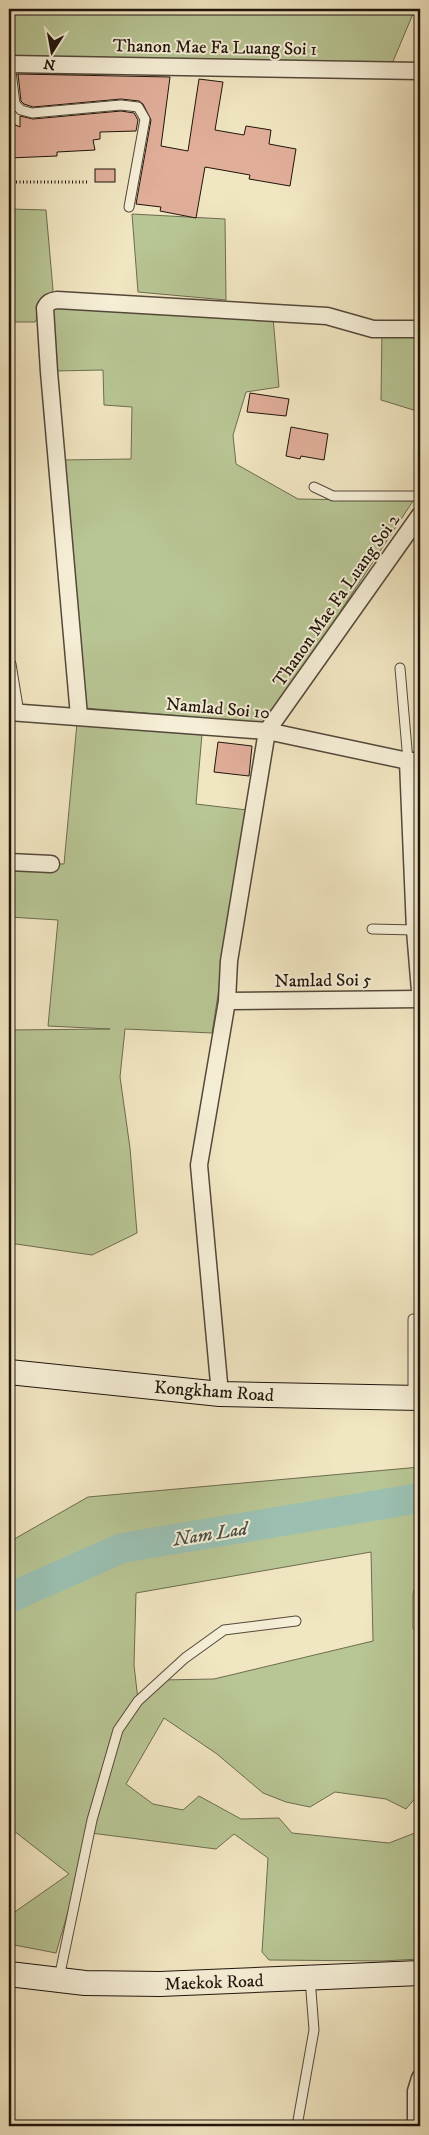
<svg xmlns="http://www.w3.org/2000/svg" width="429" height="2135" font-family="'IM FELL DW Pica',serif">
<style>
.green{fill:#b8c594;stroke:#6c6c50;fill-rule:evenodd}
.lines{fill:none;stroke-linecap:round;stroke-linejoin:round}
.river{stroke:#9bc0b2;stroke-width:30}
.building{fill:#e1ae9a;stroke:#1f140c}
.lane-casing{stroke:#54483a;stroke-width:11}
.street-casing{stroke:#54483a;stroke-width:19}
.secondary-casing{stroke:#1f140c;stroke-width:26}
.path{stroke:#1f140c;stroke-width:3;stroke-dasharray:1 2.5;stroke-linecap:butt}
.lane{stroke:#f6efd7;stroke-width:9}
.street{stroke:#f6efd7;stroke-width:16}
.secondary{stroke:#f6efd7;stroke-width:24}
.labels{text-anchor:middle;stroke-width:4;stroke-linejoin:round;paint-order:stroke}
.street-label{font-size:18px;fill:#1f140c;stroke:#f6efd7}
.water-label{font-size:19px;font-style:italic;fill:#4a5046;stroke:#f6efd7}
</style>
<rect width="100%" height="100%" fill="#f1e6c2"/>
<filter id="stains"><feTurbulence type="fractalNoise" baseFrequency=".004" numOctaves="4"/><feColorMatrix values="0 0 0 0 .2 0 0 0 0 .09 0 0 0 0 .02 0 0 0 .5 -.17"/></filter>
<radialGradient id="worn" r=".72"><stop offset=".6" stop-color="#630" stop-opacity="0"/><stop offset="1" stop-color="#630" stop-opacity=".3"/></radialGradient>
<!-- green -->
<g class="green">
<path d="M9,9H415L389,71L9,75Z"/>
<path d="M420,80V129H415Z"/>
<path d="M9,209L46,210L53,290L35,322H9Z"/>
<path d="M132,214L225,219L226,300L138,292Z"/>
<path d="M65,304L273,317L279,387L246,392L233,435L236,464L298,499L413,501L267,723L85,708L62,460L131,459L132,407L104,405L103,370L54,371L50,308Z"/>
<path d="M382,329H420V412L381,400Z"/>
<path d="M77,723L202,734L196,804L247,810L212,1033L125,1029L120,1077L130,1148L137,1233L92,1255L9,1243V1030L110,1029L48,1026L58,920L9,917V862L64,864Z"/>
<path d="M420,1467V1569L413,1594V1628L420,1638V1797L417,1796L406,1809L386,1799L335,1792L310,1807L286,1802L263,1793L217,1754L164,1718L126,1784L153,1804L183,1810L199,1796L241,1819L279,1818L292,1833L389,1843L420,1831V1959L382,1961L269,1960L262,1952L268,1858L234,1834L216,1849L91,1833L56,1953L9,1944V1916L69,1874L9,1827V1542L88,1497ZM371,1552L373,1641L214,1679L161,1680L138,1700L134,1665L136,1593Z"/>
</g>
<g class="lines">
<!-- river -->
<path class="river" d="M9,1598L122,1548L420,1498"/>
</g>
<!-- building -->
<g class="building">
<path d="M18,74L170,77L161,146L188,151L199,79L223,82L215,130L244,135L246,126L271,130L269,144L296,149L290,186L249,179L250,175L205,167L196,218L160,211L161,207L136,204L151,120L143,104L139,101L121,99L33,107L24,104L21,101Z"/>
<path d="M121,111L134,113L138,120L136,131L100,132V139L93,140L95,150L57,152V156L9,158V122L20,127V116L33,119Z"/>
<rect x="95" y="169" width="20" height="13"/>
<path d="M250,393L289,399L286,416L247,412Z"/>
<path d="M291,427L328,434L324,460L301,456L300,459L286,456Z"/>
<path d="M218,742L252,746L249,776L214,772Z"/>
</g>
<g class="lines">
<!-- lane casing -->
<g class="lane-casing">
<g id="lane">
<path d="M10,64L15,104L21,110L32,113L121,105L138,107L145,119L129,207"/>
<path d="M314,487L333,496H420"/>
<path d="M11,664L19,713"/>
<path d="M400,668L408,761"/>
<path d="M372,929L415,930"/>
<path d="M413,1319V1398"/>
<path d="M59,1978L92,1820L118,1730L138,1701L185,1658L224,1630L296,1621"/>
<path d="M297,2126L314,2030L310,1978"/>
</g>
</g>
<!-- street casing -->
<g class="street-casing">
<g id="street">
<path d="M9,64L420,71"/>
<path d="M9,712L267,731L408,761H420"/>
<path d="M79,716L49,372L45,308C48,302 51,301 57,300L327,316L373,329H420"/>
<path d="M408,761L415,930L420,991"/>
<path d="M9,862L51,864"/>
<path d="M227,1001L420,999"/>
<path d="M220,1394L199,1165L227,1001L229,961L267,731L420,515"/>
<path d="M416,2126V2091L420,2078"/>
</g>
</g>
<!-- secondary casing -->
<g class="secondary-casing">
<g id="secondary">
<path d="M9,1372L220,1394L420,1398"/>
<path d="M9,1974L85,1983L160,1984L420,1973"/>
</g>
</g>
<!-- path -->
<path class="path" d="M9,182H87"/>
<!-- lane -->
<use href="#lane" class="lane"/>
<!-- street -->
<use href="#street" class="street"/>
<!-- secondary -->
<use href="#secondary" class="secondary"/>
</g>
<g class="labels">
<!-- street labels -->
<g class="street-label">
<text transform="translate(215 47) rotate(1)" y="6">Thanon Mae Fa Luang Soi 1</text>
<text transform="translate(336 600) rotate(-55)" y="6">Thanon Mae Fa Luang Soi 2</text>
<text transform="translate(218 708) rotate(5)" y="6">Namlad Soi 10</text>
<text transform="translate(323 980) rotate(-1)" y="6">Namlad Soi 5</text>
<text transform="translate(214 1391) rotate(4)" y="6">Kongkham Road</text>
<text transform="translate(214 1982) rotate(-2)" y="6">Maekok Road</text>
</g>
<!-- water labels -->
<g class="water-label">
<text transform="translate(210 1533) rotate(-9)" y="7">Nam Lad</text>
</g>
</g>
<!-- margin -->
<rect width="429" height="2135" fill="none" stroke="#f1e6c2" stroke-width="30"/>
<rect x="10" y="10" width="409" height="2115" fill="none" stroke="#1f140c" stroke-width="2.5"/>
<rect x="15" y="15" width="399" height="2105" fill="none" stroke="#1f140c"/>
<!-- north arrow -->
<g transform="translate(52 52) rotate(191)" stroke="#f6efd7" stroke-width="4" paint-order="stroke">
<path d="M0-4L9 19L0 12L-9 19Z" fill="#1f140c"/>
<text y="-8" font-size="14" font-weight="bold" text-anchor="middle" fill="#1f140c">N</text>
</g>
<rect width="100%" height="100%" filter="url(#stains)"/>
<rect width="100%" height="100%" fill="url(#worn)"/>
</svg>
